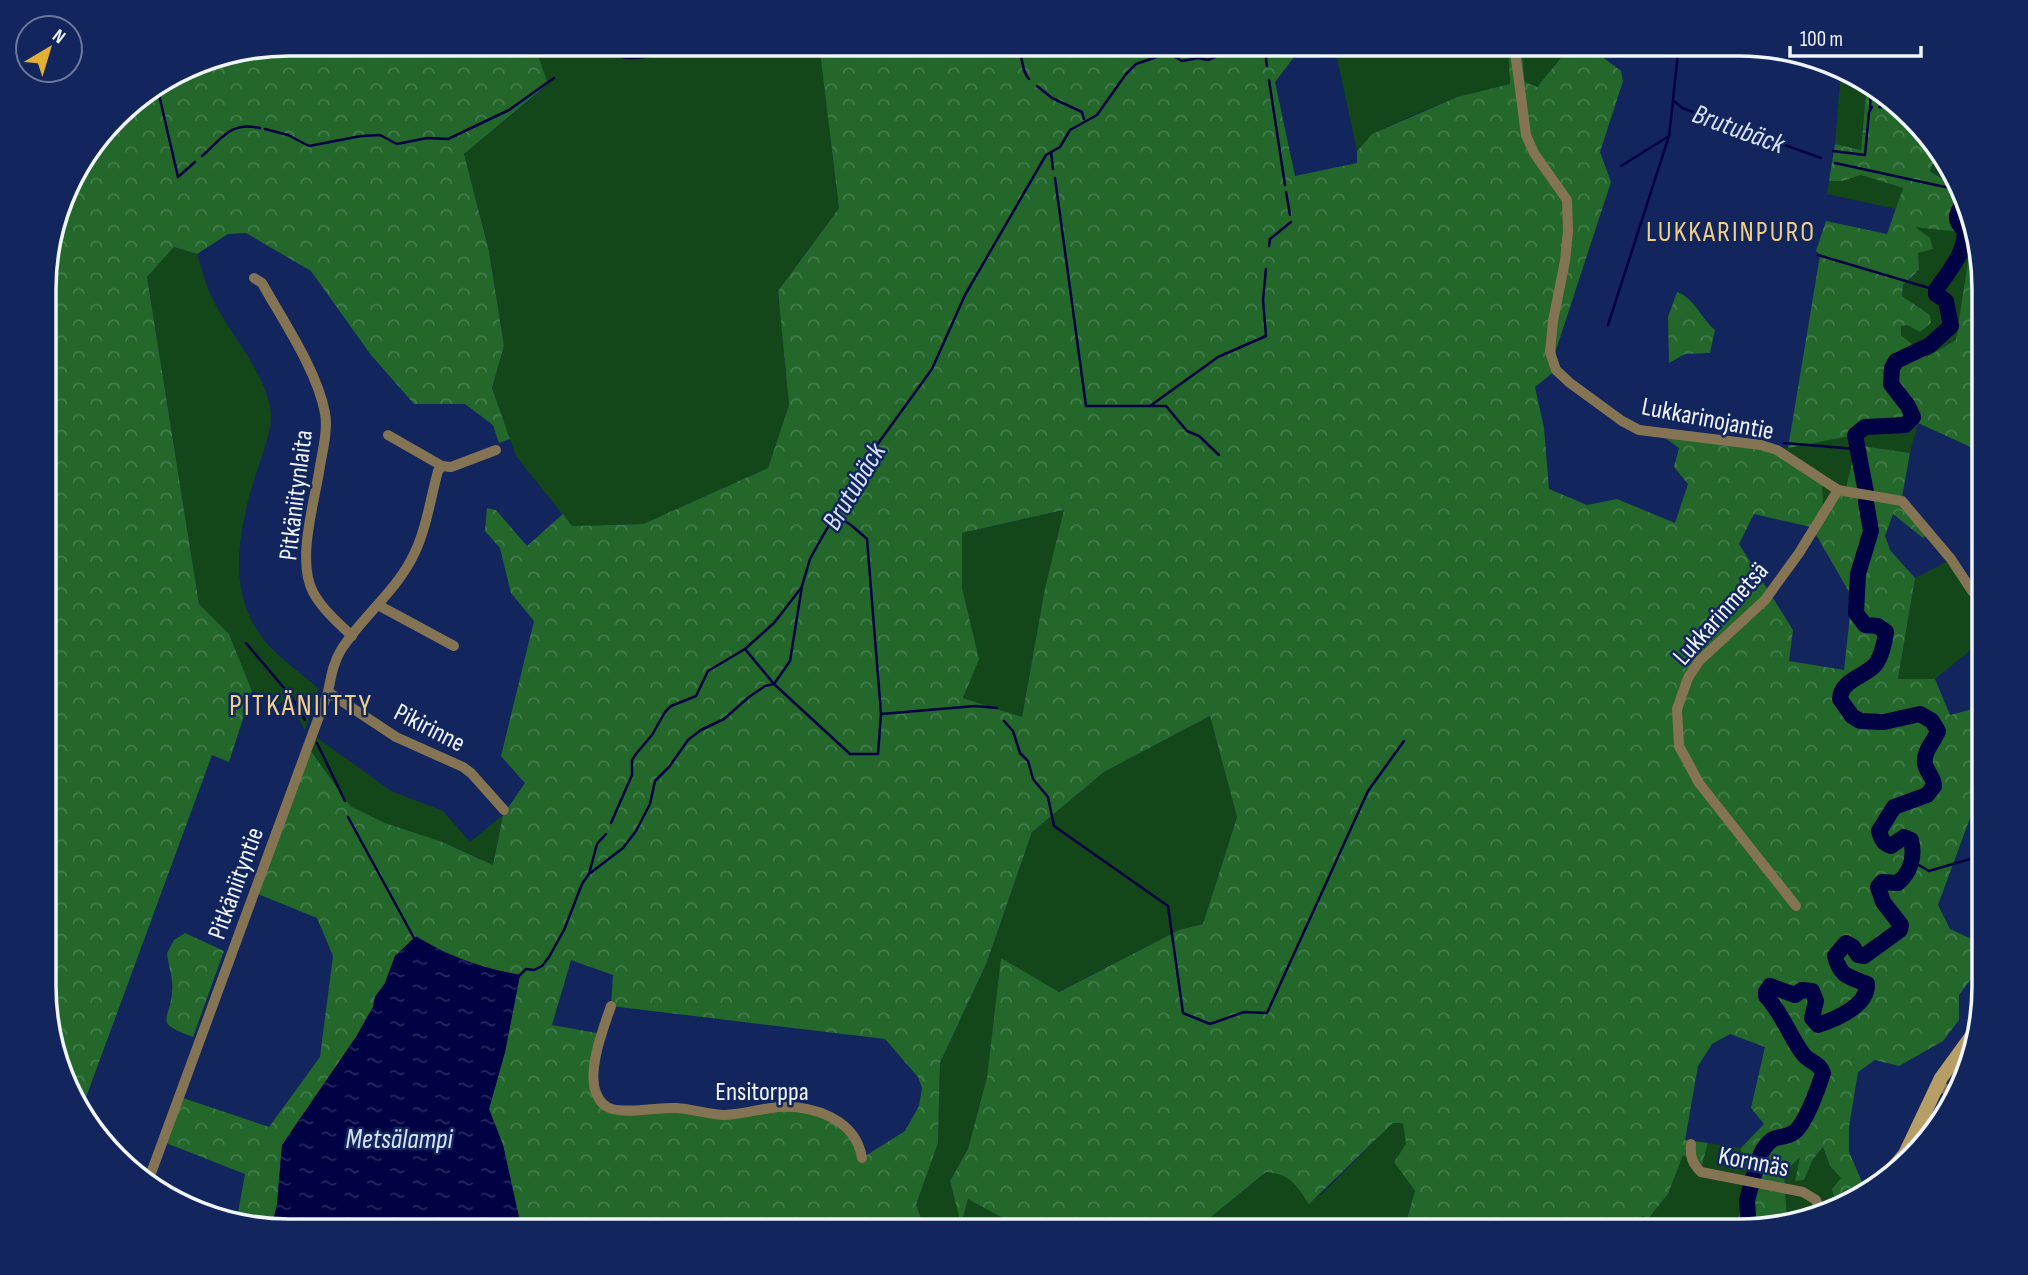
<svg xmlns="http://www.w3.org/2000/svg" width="2028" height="1275" font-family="'Sofia Sans Condensed',sans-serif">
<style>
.green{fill:#134619}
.forest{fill:url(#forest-crowns);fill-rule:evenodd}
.water{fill:url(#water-ripples)}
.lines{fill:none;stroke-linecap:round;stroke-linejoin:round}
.stream{stroke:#010243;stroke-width:2.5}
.river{stroke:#010243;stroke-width:16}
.street{stroke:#847453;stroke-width:10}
.secondary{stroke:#b79e67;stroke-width:14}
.labels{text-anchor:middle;stroke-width:5;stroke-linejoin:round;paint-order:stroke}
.street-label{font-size:26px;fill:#f0f4fb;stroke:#12265d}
.water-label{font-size:28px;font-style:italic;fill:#d9e3f7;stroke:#12265d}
.neighbourhood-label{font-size:28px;letter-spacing:2px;fill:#f1cf85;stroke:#12265d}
.quarter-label{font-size:30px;letter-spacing:2px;fill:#f1cf85;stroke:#12265d}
.rim{fill:none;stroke:#f0f4fb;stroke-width:3.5}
</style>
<defs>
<pattern id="forest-crowns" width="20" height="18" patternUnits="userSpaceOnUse" patternTransform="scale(1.75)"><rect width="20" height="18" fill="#23672b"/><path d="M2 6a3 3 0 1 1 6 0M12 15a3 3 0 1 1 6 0" fill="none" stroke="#437d4b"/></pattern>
<pattern id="water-ripples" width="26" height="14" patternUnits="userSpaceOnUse" patternTransform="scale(1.75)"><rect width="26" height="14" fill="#010243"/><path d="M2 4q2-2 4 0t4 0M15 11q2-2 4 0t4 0" fill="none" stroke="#26285f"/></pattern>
</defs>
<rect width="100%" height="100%" fill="#12265d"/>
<!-- green -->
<g class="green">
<path d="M534,44H819L839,208L778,291L789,405L768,468L643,524L572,526L516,456L492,388L504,346L489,251L464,154L548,85Z"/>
<path d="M1334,44H1508L1510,84L1457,97L1418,113L1372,134L1357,151Z"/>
<path d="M1521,44H1575L1569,48L1537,87L1525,83Z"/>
<path d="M1841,68L1867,81L1861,150L1835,144Z"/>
<path d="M1938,152L1951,166L1958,189L1930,170Z"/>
<path d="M1861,175L1903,188L1896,209L1827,194L1829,181H1843Z"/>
<path d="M1963,206L1984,272V453L1918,423L1910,453L1856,445L1845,492L1815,533L1777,450L1918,422L1901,335V326L1930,315L1902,296L1903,286L1919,270L1914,226Z"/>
<path d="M174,247L197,254C202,269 206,286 213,300C229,333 272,380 271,419C271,433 257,470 252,486C239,533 229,586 257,630C271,653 299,671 319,689L305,730L288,699L277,705L252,691L229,634L199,604L147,277Z"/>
<path d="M1065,510L1045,588L1022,717L963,698L978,659L962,588V533Z"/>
<path d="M1948,561L1977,600L1972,649L1935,679H1898L1915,578Z"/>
<path d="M1210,716L1237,817L1203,924L1179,930L1058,992L1001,959L987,1077L968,1149L950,1181L962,1222L967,1198L1026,1231H926L916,1205L938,1143L940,1063L987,962L1032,832L1104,772Z"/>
<path d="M316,737L391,791L443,811L470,842L503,815L493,865L440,841L385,823L350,806L311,751Z"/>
<path d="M1393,1123H1404L1415,1191L1407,1219L1372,1230L1314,1223L1298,1227L1297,1231H1201L1211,1217L1266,1172C1291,1174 1296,1184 1309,1203L1325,1191Z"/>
<path d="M1708,1143L1741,1148L1743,1168L1748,1172L1739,1215L1731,1231H1630L1643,1215L1648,1218L1668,1194L1683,1154L1702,1165Z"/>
<path d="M1823,1147L1830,1166L1841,1178L1837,1206L1787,1221L1784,1173L1801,1156L1795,1180H1804L1813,1159Z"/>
</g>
<!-- forest -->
<g class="forest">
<path d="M289,44H534L548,84L464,154L489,251L504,346L492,388L510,439L499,443L493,425L465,404H414L371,355L311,271L246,233L228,234L197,254L174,247L147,277L199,604L229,634L252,691L229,762L212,755L81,1111L46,1018V257L69,180L127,105L195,62Z"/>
<path d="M819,44H1328L1298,52L1275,82L1295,176L1357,163V151L1372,134L1457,97L1510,84L1508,44H1521L1525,82L1537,87L1569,48L1575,44H1596L1605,59L1621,71L1623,81L1600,152L1611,182L1556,350L1555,371L1535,387L1544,428L1549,489L1587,505L1617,499L1675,523L1688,484L1674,467L1679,448L1665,438L1760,448L1793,462L1822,481L1823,506L1811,527L1754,514L1739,544L1793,630L1789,661L1844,670L1852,597L1815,533L1838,495L1845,492L1856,445L1910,453L1902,497L1928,534L1923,538L1893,514L1885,536L1890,550L1915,578L1898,679H1935L1950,715L1984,706V780L1938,905L1950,929L1984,945V962L1959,995V1020L1943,1041L1899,1066L1875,1060L1858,1072L1849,1127V1152L1865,1189L1857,1200L1837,1206L1832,1189L1841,1178L1830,1166L1823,1147L1813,1159L1804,1180L1795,1181L1800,1157L1784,1173L1787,1221L1755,1231H1731L1739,1215L1748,1178V1172L1743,1168L1741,1148L1764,1124L1751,1108L1765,1047L1730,1034L1712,1044L1698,1066L1685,1140L1708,1143L1702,1165L1683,1155L1668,1194L1648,1219L1643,1216L1630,1231H1297L1298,1227L1314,1223L1372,1230L1407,1219L1415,1191L1394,1162L1406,1144L1403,1123H1393L1309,1204C1296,1185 1291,1174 1266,1172L1211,1217L1201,1231H1026L968,1199L961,1224L950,1181L968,1149L987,1077L1001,958L1059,992L1179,930L1203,924L1237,817L1210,716L1104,772L1032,832L987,962L940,1063L938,1143L916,1205L926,1231H516L520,1222L503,1145L489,1109L505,1052L520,975C482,968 449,957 416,937L395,956L385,983L375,997L373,1007L356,1037L282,1145L277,1205L271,1229L236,1224L245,1174L166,1143L183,1098L269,1127L320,1057L333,956L317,918L258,894L311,751L350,806L385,823L440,841L493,865L503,815L525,783L501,756L534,621L511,593L500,548L485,531L487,508L496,510L527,546L563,514L572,526L643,524L768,468L789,405L778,291L839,208ZM1064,510L1045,588L1022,717L963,698L979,659L962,588V533ZM571,960L613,975L611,1006L885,1039L918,1077L922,1088L919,1106L905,1131L862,1158L841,1123L793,1108L710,1114L603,1105L594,1067L602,1034L552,1025Z"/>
<path d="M1867,81L1875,85L1938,152L1930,171L1958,189L1963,206L1959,232L1915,227L1930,238L1933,249L1918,253L1919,270L1903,285L1902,296L1930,315L1931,323L1920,332L1907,325L1901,326V335L1927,357L1956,340L1972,235L1984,272V453L1918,423L1788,448L1820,255L1816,251L1826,221L1887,234L1903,188L1861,175L1843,181H1829L1835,144L1861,150Z"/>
<path d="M1677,292C1693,297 1702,319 1715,330L1710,353L1685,354L1669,363L1668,317Z"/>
<path d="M185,933L224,951L193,1037C152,1022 170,1022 172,992C174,980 168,965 167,953L174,940Z"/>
</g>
<!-- water -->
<path class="water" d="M416,936C449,957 482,968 520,975L505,1052L489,1109L503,1145L520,1222L516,1231H288L271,1229L277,1205L282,1145L356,1037L373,1007L375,997L385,983L395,956Z"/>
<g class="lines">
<!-- stream -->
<g class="stream">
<path d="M610,44L611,52C630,67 673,50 695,44"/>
<path d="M1017,44C1024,57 1020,69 1029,79"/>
<path d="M1264,44L1267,66"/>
<path d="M1679,44L1673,100L1682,108L1821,158"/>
<path d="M1269,80L1285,185"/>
<path d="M157,86L178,177L195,162"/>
<path d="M1037,86L1052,98L1082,112L1084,119"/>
<path d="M1870,107L1871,83"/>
<path d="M1879,107H1896"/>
<path d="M265,129L288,135L309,146L361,136L380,135L397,144L427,138L448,139L509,110L554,78"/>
<path d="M1833,151L1865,155L1869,112L1872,107"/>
<path d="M1051,152L1053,169"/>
<path d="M202,156C222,139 230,121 260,128"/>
<path d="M1835,163L1959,190"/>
<path d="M1621,166L1669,136L1673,101"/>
<path d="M1055,178L1086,406H1150L1218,357L1266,336L1263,300L1266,269"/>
<path d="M1286,192L1290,215"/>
<path d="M1269,246L1270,239L1291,222"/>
<path d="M1818,255L1936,290"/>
<path d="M1608,325L1669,136"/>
<path d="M1150,406H1166L1187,431L1199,436L1219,455"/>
<path d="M1784,443L1856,449"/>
<path d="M835,515L851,525L867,539L881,714L975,706L997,708"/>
<path d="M246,643L290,695L305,720"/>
<path d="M745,649L774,684L850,754H878L881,714"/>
<path d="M1004,721L1013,731L1020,753L1028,761L1033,779L1048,797L1054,826L1168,906L1183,1013L1210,1024L1244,1012L1267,1013L1368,791L1404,741"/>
<path d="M317,743L345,801"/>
<path d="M348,817L414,938"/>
<path d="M611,823L632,775V760L636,754L652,735L665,712L671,706L696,696L708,671L745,649L774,623L801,588"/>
<path d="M1912,861L1929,871L1984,855"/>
<path d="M589,874L597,844L606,834"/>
<path d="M520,975L526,969L534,970L542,966L549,957L564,930L582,884L589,874L623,848L636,831L650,804L655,781L669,767L688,740L701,730L724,719L749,697L765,686L774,684L790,661L802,586L810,559L821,539L869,456L932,369L965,295L1046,155L1060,147L1070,130L1097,115L1126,74L1136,64L1168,53L1182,61L1198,58L1208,60L1215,57L1227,44"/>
</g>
<!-- river -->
<g class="river">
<path d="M1866,492L1855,435L1865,427L1905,425L1913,417L1908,406L1891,384L1892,368L1896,361L1930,345L1951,326L1946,301L1936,294V290C1948,272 1965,254 1965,231C1954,221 1955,215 1963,204"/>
<path d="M1753,1178C1757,1168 1758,1156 1765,1147C1775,1133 1781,1140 1793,1133C1805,1126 1819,1086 1823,1073C1820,1063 1809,1062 1803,1054C1789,1035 1782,1013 1766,996V992L1770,986L1795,995L1802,990L1812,991L1816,1001L1812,1018L1818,1025C1836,1019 1868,1006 1867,984C1850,977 1840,977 1835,956L1846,943L1853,947L1858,955L1864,956L1900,930L1901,925L1883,902L1878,887L1882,882L1898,883C1911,872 1915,856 1911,840L1904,837L1891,846C1883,844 1881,838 1879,831L1894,807L1927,795L1934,786C1934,777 1927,773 1925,764C1923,751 1934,742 1938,731L1932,721L1920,714L1884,722L1860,721L1852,716L1840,699C1841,680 1864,677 1875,665C1881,658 1885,641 1886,632L1878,626L1865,625L1856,613L1858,574L1871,531L1866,502"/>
<path d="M1749,1231L1747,1200L1751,1186"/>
</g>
<!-- street -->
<g class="street">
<path d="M1514,44L1526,135L1534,153L1567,200L1568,231L1565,261L1553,321L1550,352L1556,370L1570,383L1622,421L1639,430L1761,445L1777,450L1838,490L1902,501L1951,559L1972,591L1984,600"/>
<path d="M254,278L262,283C283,321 317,370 325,413C328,429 323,449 320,466C315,501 296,560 313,592C322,609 338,623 352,636"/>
<path d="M388,435L442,466"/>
<path d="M442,466L451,467L496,450"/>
<path d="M378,605L454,646"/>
<path d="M328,692L396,737L463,767L471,773L504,810"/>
<path d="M1796,906L1699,783L1679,746L1677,709L1688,678L1699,661L1765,600L1799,553L1838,490"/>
<path d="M611,1006C603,1029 586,1073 597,1095C600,1102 605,1107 612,1109C633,1114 656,1107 677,1108C693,1109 709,1115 725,1115C743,1114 760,1109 778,1107C813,1105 856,1119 862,1158"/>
<path d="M1936,1087L1954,1091"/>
<path d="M1691,1144C1690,1157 1692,1163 1701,1172L1803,1192L1816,1200L1821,1211"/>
<path d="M147,1184L328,692C331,677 333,663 341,650C361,618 393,594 411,560C426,533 430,500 438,471L442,466"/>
</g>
<!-- secondary -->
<path class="secondary" d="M1888,1174L1905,1154L1941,1078L1973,1034"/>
</g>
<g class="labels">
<!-- street labels -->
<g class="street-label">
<text transform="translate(1708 418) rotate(11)" y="9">Lukkarinojantie</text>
<text transform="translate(295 495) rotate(-83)" y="9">Pitkäniitynlaita</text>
<text transform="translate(1720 613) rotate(-48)" y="9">Lukkarinmetsä</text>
<text transform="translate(430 727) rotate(27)" y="9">Pikirinne</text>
<text transform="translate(235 883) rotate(-70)" y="9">Pitkäniityntie</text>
<text x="762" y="1100">Ensitorppa</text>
<text transform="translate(1754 1161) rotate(11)" y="9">Kornnäs</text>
</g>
<!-- water labels -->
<g class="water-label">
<text transform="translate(1739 128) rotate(20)" y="10">Brutubäck</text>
<text transform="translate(853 486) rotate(-59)" y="10">Brutubäck</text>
<text x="399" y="1148">Metsälampi</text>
</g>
<!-- neighbourhood labels -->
<g class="neighbourhood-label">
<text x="1731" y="241">LUKKARINPURO</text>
</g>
<!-- quarter labels -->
<g class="quarter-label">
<text x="301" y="715">PITKÄNIITTY</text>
</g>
</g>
<!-- crop -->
<path d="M0 0H2028V1275H0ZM289 56H1739A233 233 0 0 1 1972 289V986A233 233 0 0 1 1739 1219H289A233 233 0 0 1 56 986V289A233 233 0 0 1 289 56Z" fill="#12265d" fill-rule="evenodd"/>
<path class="rim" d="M289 56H1739A233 233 0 0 1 1972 289V986A233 233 0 0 1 1739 1219H289A233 233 0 0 1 56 986V289A233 233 0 0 1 289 56Z"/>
<!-- north arrow -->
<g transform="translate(49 49) rotate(38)"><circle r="33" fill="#12265d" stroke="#6b789c" stroke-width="2"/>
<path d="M0-5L12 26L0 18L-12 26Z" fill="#e1af34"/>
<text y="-10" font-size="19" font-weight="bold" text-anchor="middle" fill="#f0f4fb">N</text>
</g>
<!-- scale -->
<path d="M1790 46v10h131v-10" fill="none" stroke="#f0f4fb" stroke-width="3.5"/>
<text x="1800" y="46" font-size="21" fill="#f0f4fb" stroke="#12265d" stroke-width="5" paint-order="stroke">100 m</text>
</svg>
